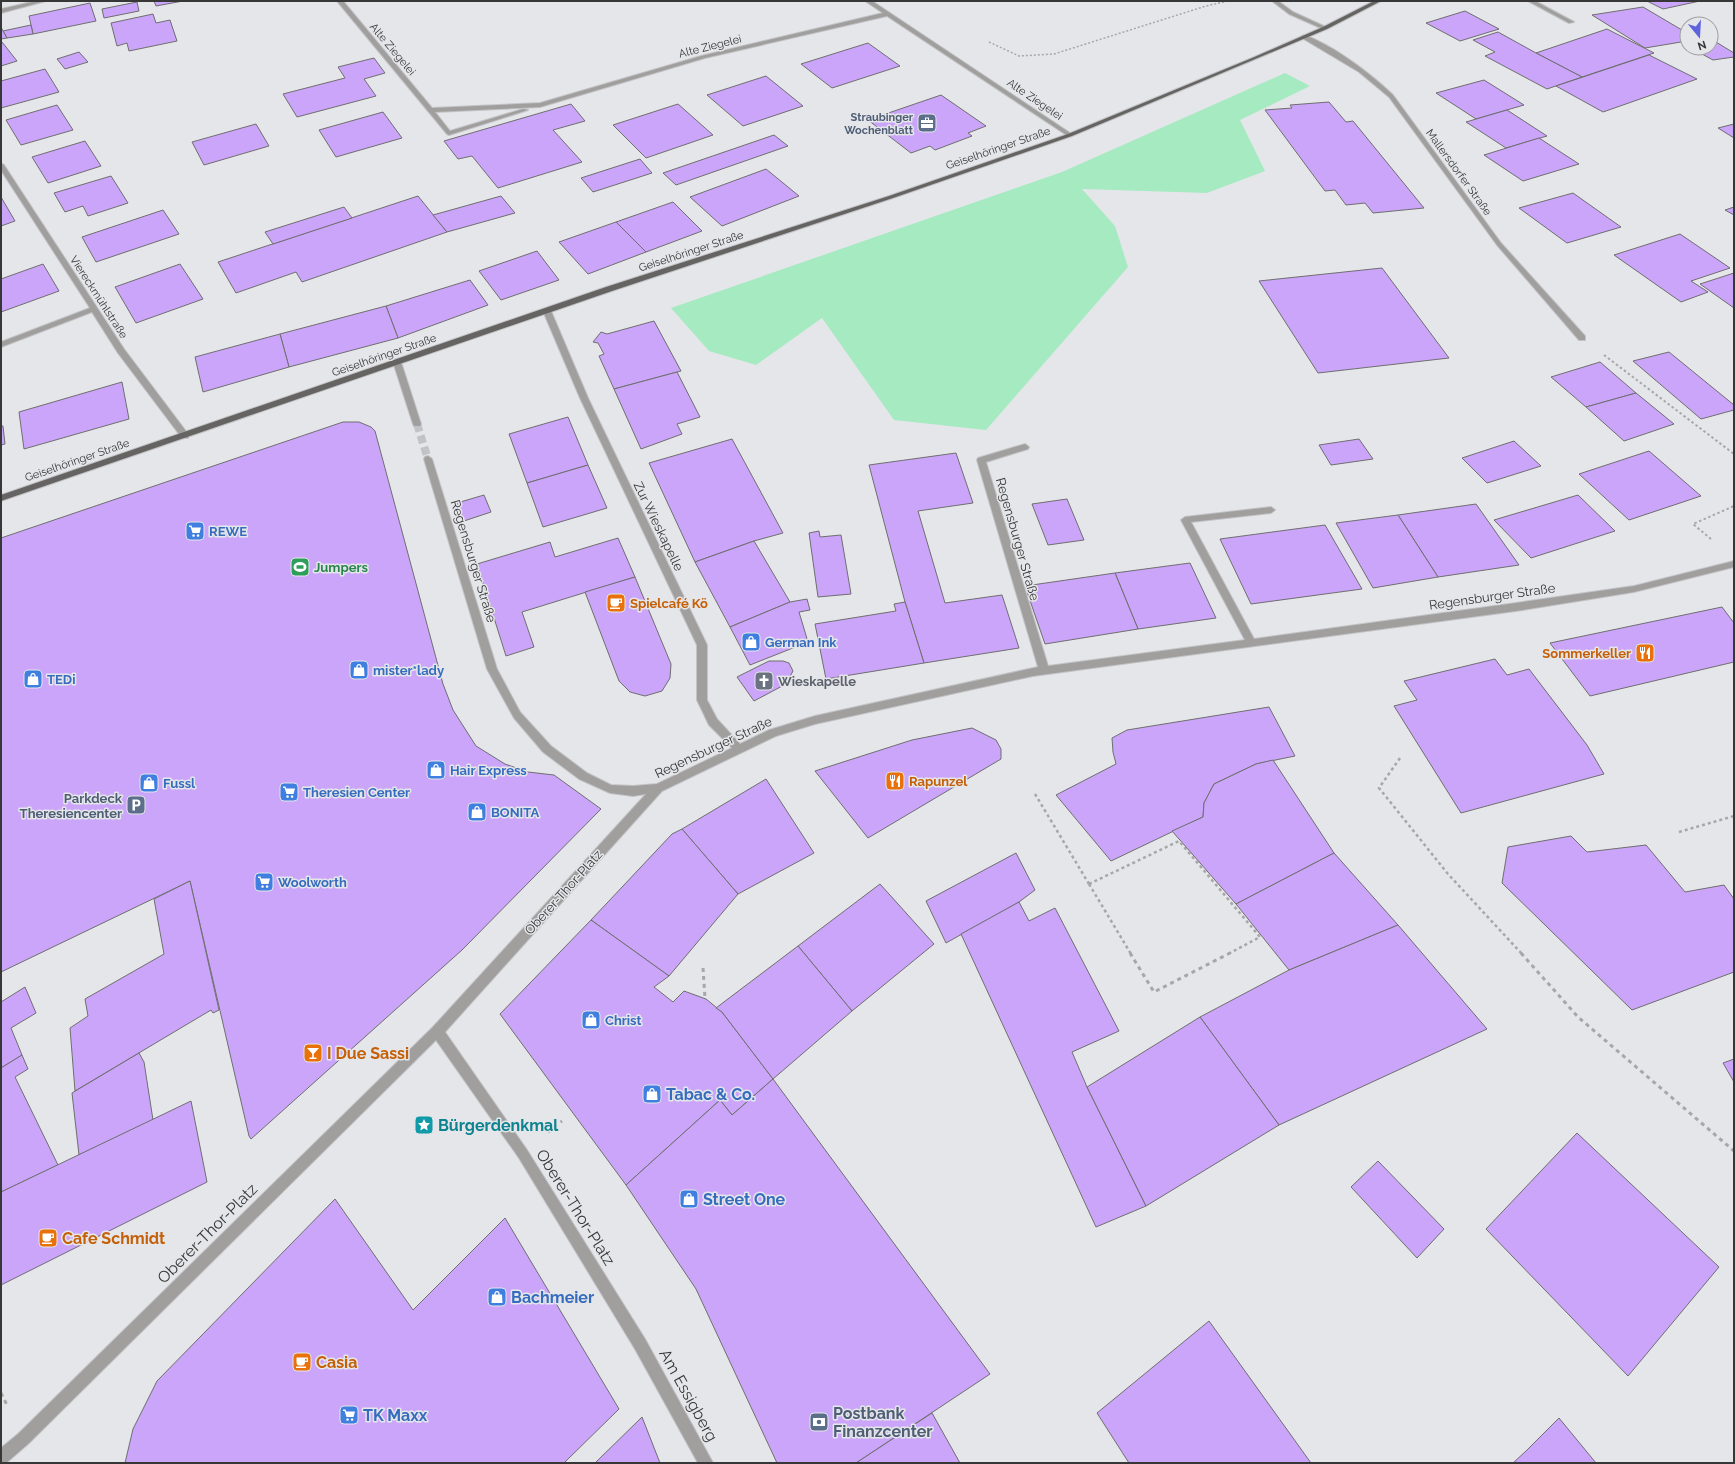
<svg xmlns="http://www.w3.org/2000/svg" width="1735" height="1464" font-family="Raleway,sans-serif">
<style>
.green{fill:#a6eac2}
.building{fill:#cba5fa;stroke:#6f6e70}
.lines{fill:none;stroke-linecap:round;stroke-linejoin:round}
.minor-tunnel{stroke:#c2c3c6;stroke-width:8;stroke-dasharray:8 4;stroke-linecap:butt}
.minor-casing{stroke:#c2c3c6;stroke-width:2}
.major-casing{stroke:#c2c3c6;stroke-width:2}
.path-far3{stroke:#a6a7a9;stroke-width:1.5;stroke-dasharray:2 2;stroke-linecap:butt}
.path-far2{stroke:#a6a7a9;stroke-width:2;stroke-dasharray:2.5 2.5;stroke-linecap:butt}
.path-far1{stroke:#a6a7a9;stroke-width:2.5;stroke-dasharray:3 3;stroke-linecap:butt}
.path{stroke:#a6a7a9;stroke-width:3;stroke-dasharray:4 4;stroke-linecap:butt}
.minor{fill:#a09f9e;fill-rule:evenodd}
.major{fill:#666462;fill-rule:evenodd}
.labels{text-anchor:middle;stroke-width:3;stroke-linejoin:round;paint-order:stroke}
.far-street-label{font-size:11px;fill:#373738;stroke:#e5e6e9}
.far-service-label{font-size:11px;font-weight:bold;fill:#4e5e75;stroke:#e5e6e9;text-anchor:end}
.street-label{font-size:13px;fill:#373738;stroke:#e5e6e9}
.shop-label{font-size:13px;font-weight:bold;fill:#366cbe;stroke:#e5e6e9;text-anchor:start}
.leisure-label{font-size:13px;font-weight:bold;fill:#27864d;stroke:#e5e6e9;text-anchor:start}
.food-label{font-size:13px;font-weight:bold;fill:#c56008;stroke:#e5e6e9;text-anchor:start}
.worship-label{font-size:13px;font-weight:bold;fill:#5b616d;stroke:#e5e6e9;text-anchor:start}
.service-label{font-size:13px;font-weight:bold;fill:#4e5e75;stroke:#e5e6e9;text-anchor:end}
.near-food-label{font-size:16px;font-weight:bold;fill:#c56008;stroke:#e5e6e9;text-anchor:start}
.near-shop-label{font-size:16px;font-weight:bold;fill:#366cbe;stroke:#e5e6e9;text-anchor:start}
.near-culture-label{font-size:16px;font-weight:bold;fill:#0d838f;stroke:#e5e6e9;text-anchor:start}
.near-street-label{font-size:16px;fill:#373738;stroke:#e5e6e9}
.near-service-label{font-size:16px;font-weight:bold;fill:#4e5e75;stroke:#e5e6e9;text-anchor:start}
</style>
<rect width="100%" height="100%" fill="#e5e6e9"/>
<!-- green -->
<path class="green" d="M1285,73L1310,86L1240,120L1265,171L1207,193L1082,189L1115,226L1128,267L986,430L894,420L822,318L756,365L709,351L671,308L1062,172Z"/>
<!-- building -->
<g class="building">
<path d="M154,1H183L156,6Z"/>
<path d="M1647,1H1700L1663,9Z"/>
<path d="M137,2L139,11L104,18L102,9Z"/>
<path d="M90,3L96,21L33,34L29,16Z"/>
<path d="M1643,7L1687,33V45L1681,42L1645,48L1592,15Z"/>
<path d="M1465,11L1499,29L1460,41L1426,23Z"/>
<path d="M153,14L156,23L170,20L177,41L129,51L127,43L117,46L111,23Z"/>
<path d="M31,25L33,34L7,38L3,31Z"/>
<path d="M1,27L3,31L7,38L1,39Z"/>
<path d="M1607,29L1654,53L1582,77L1536,53Z"/>
<path d="M1498,32L1536,53L1582,77L1547,89L1485,56L1495,52L1473,40Z"/>
<path d="M1711,39L1734,53V57L1713,60L1691,48H1711Z"/>
<path d="M1,42H2L17,61L1,66Z"/>
<path d="M868,43L900,66L832,88L801,64Z"/>
<path d="M79,52L88,62L65,69L57,59Z"/>
<path d="M1649,55L1697,79L1603,112L1556,86Z"/>
<path d="M374,58L385,73L364,79L376,96L297,117L283,94L345,78L338,67Z"/>
<path d="M45,69L59,92L1,108V81Z"/>
<path d="M766,76L803,106L743,126L707,95Z"/>
<path d="M1484,80L1524,105L1476,119L1436,93Z"/>
<path d="M941,95L986,126L968,133L972,136L935,150L930,146L911,153L868,120Z"/>
<path d="M1329,102L1346,122L1353,121L1424,208L1373,213L1365,203L1346,205L1335,190L1325,191L1265,110L1292,108L1290,105Z"/>
<path d="M571,104L585,121L553,130L582,162L498,188L472,156L458,159L444,141Z"/>
<path d="M678,104L713,135L646,158L613,125Z"/>
<path d="M57,105L73,130L21,145L6,120Z"/>
<path d="M1507,110L1547,136L1506,148L1466,122Z"/>
<path d="M383,112L402,138L336,157L319,130Z"/>
<path d="M256,124L269,146L204,165L192,142Z"/>
<path d="M1734,124V138L1718,128Z"/>
<path d="M774,135L788,146L676,185L663,173Z"/>
<path d="M1539,138L1579,164L1523,181L1484,155Z"/>
<path d="M85,141L101,166L48,183L32,157Z"/>
<path d="M640,159L652,173L593,192L581,178Z"/>
<path d="M766,169L799,196L722,226L690,197Z"/>
<path d="M111,176L128,203L88,216L83,206L65,212L54,193Z"/>
<path d="M1573,193L1621,227L1567,243L1519,208Z"/>
<path d="M418,196L447,232L302,282L296,272L236,293L218,262Z"/>
<path d="M501,196L515,213L447,232L433,215Z"/>
<path d="M1,197L15,221L1,226Z"/>
<path d="M673,202L702,231L646,252L616,222Z"/>
<path d="M344,207L352,218L273,244L265,232Z"/>
<path d="M1734,207V215L1725,210Z"/>
<path d="M163,210L179,234L96,262L82,237Z"/>
<path d="M616,222L646,252L588,274L559,242Z"/>
<path d="M1680,234L1730,268L1691,281L1708,292L1681,302L1614,255Z"/>
<path d="M537,251L559,280L501,300L479,271Z"/>
<path d="M43,264L59,291L1,312V279Z"/>
<path d="M180,264L203,299L136,323L115,287Z"/>
<path d="M1382,268L1449,358L1318,373L1259,281Z"/>
<path d="M1734,273V308L1700,284Z"/>
<path d="M470,280L488,305L398,338L386,306Z"/>
<path d="M386,306L398,338L289,367L280,334Z"/>
<path d="M654,321L681,371L614,389L599,356L604,354L598,343L593,342L601,332L607,334Z"/>
<path d="M280,334L289,367L203,392L195,357Z"/>
<path d="M1669,352L1734,405V410L1701,419L1633,361Z"/>
<path d="M1600,362L1636,393L1586,407L1551,377Z"/>
<path d="M677,372L700,417L677,424L682,434L641,449L614,389Z"/>
<path d="M122,382L129,419L24,449L19,412Z"/>
<path d="M1636,393L1674,424L1624,441L1586,407Z"/>
<path d="M568,417L588,465L527,483L509,434Z"/>
<path d="M343,422H359L371,427L375,431L443,684L453,710L476,746L505,764L528,772L554,775L601,809L462,950L251,1139L249,1136L190,881L1,972V538Z"/>
<path d="M1,426H3L5,444L1,445Z"/>
<path d="M732,439L783,533L754,541L695,562L649,463Z"/>
<path d="M1359,439L1373,459L1331,465L1319,445Z"/>
<path d="M1514,441L1541,466L1487,483L1462,458Z"/>
<path d="M1649,451L1701,496L1629,520L1579,474Z"/>
<path d="M956,453L973,503L918,511L945,603L1002,595L1019,648L924,663L905,602L869,465Z"/>
<path d="M588,465L607,508L543,527L527,483Z"/>
<path d="M484,495L491,512L464,521L457,503Z"/>
<path d="M1578,495L1615,531L1531,558L1494,520Z"/>
<path d="M1067,499L1084,540L1048,545L1032,504Z"/>
<path d="M1476,504L1519,565L1438,577L1398,515Z"/>
<path d="M1398,515L1438,577L1373,588L1336,523Z"/>
<path d="M1325,525L1362,589L1251,604L1220,539Z"/>
<path d="M819,531L820,537L841,535L851,594L818,597L809,533Z"/>
<path d="M618,538L635,577L522,612L534,647L506,656L477,564L550,542L555,557Z"/>
<path d="M754,541L790,602L730,627L695,562Z"/>
<path d="M1190,563L1216,618L1138,629L1115,573Z"/>
<path d="M1115,573L1138,629L1045,644L1025,586Z"/>
<path d="M635,577L671,664L670,678L662,691L645,696L630,692L619,681L585,592Z"/>
<path d="M807,599L810,610L799,612L808,642L750,665L730,627L790,602Z"/>
<path d="M905,602L924,663L826,679L815,624L896,611L894,604Z"/>
<path d="M1722,607L1734,623V662L1590,696L1550,643Z"/>
<path d="M1495,659L1507,675L1529,669L1587,745L1604,774L1461,813L1394,706L1417,700L1404,681Z"/>
<path d="M769,661H783L789,663L793,671L786,684L754,701L737,677Z"/>
<path d="M1269,707L1295,756L1256,764L1214,784L1204,803L1203,817L1111,861L1056,795L1116,764L1113,752L1112,738L1127,730Z"/>
<path d="M972,728L996,740L1001,749V759L868,838L815,771L912,740Z"/>
<path d="M1273,760L1334,853L1236,904L1172,831L1203,817L1204,803L1214,784L1256,764Z"/>
<path d="M766,779L814,853L738,894L682,829Z"/>
<path d="M682,829L738,894L669,976L591,920L672,834Z"/>
<path d="M1571,836L1587,852L1646,845L1685,892L1724,885L1734,899V972L1632,1010L1502,883L1508,847Z"/>
<path d="M1016,853L1035,890L1019,902L946,943L926,901Z"/>
<path d="M1334,853L1398,925L1289,970L1236,904Z"/>
<path d="M190,881L219,1010L213,1013L211,1010L75,1091L70,1028L88,1016L85,999L164,954L154,899Z"/>
<path d="M880,884L934,944L852,1011L798,946Z"/>
<path d="M1019,902L1029,921L1055,908L1119,1031L1072,1052L1087,1087L1146,1206L1096,1227L961,934Z"/>
<path d="M591,920L669,976L654,987L673,1002L684,991L706,999L722,1012L773,1079L732,1115L720,1100L626,1185L500,1014Z"/>
<path d="M1398,925L1487,1029L1279,1125L1200,1017L1289,970Z"/>
<path d="M798,946L852,1011L773,1079L722,1012L716,1008Z"/>
<path d="M25,987L36,1013L11,1028L22,1055L1,1068V1002Z"/>
<path d="M1200,1017L1279,1125L1146,1206L1087,1087Z"/>
<path d="M139,1053L144,1062L153,1120L79,1155L72,1093Z"/>
<path d="M22,1055L28,1069L15,1077L58,1165L1,1192V1068Z"/>
<path d="M1734,1059V1082L1723,1063Z"/>
<path d="M773,1079L990,1374L856,1463H777L696,1289L626,1185L720,1100L732,1115Z"/>
<path d="M191,1101L207,1182L1,1285V1192Z"/>
<path d="M1577,1133L1719,1267L1628,1376L1486,1229Z"/>
<path d="M1378,1161L1444,1229L1417,1258L1351,1187Z"/>
<path d="M335,1199L413,1310L505,1218L619,1409L564,1463H125L133,1429L157,1381Z"/>
<path d="M1209,1321L1311,1463H1129L1097,1413Z"/>
<path d="M932,1413L960,1463H856Z"/>
<path d="M642,1417L660,1463H595Z"/>
<path d="M1559,1418L1596,1463H1513L1526,1451Z"/>
</g>
<g class="lines">
<!-- minor-tunnel -->
<path class="minor-tunnel" d="M417,424L428,459"/>
<!-- minor casing -->
<g class="minor-casing">
<g id="minor">
<path d="M36,1H46L1,13V9Z"/>
<path d="M337,1H343L432,108L540,103L701,56L883,13L865,1H872L1073,135L1068,136L887,16L705,58L540,107L435,112L450,131L523,109L528,110L449,135L447,134Z"/>
<path d="M1272,1H1278L1293,12L1328,28L1323,29L1289,14Z"/>
<path d="M1528,1H1535L1574,22L1569,23Z"/>
<path d="M1304,35C1333,45 1371,74 1393,95L1501,243L1585,336V340H1579L1497,245L1389,97L1359,72L1302,38L1301,37Z"/>
<path d="M1,163L4,165L124,349L188,434V438H182L118,353L92,312L1,347V342L90,308L1,170Z"/>
<path d="M544,309H547L551,311L588,398L707,645V700L717,719L740,744L769,730L815,716L1038,667L977,460L978,458L1025,444L1029,447L1028,449L986,462L1048,666L1245,640L1181,520L1185,517L1271,507L1275,510L1271,513L1191,522L1254,639L1516,603L1634,586L1734,561V567L1634,592L1516,611L1033,676L815,724L776,736L662,791L445,1032L527,1150L645,1339L713,1463H698L635,1349L519,1158L436,1040L28,1444L6,1463H1V1448L18,1434L433,1027L646,794L633,796L610,793L579,779L543,752L514,718L487,669L424,459L425,457L428,456L432,459L497,669L520,712L551,746L587,773L611,785L633,786L657,784L732,748L709,725L697,700V645L580,398L543,311Z"/>
<path d="M394,360H400L401,362L421,424L420,426H414L413,424L393,362Z"/>
</g>
</g>
<!-- major casing -->
<g class="major-casing">
<path id="major" d="M1374,1H1381L1327,29L1072,136L893,198L612,291L1,501V495L606,287L889,196L1068,134L1252,58L1323,27Z"/>
</g>
<!-- path-far3 -->
<path class="path-far3" d="M989,42L1019,56L1054,54L1206,6L1228,1"/>
<!-- path-far2 -->
<g class="path-far2">
<path d="M1604,355L1734,454"/>
<path d="M1711,539L1693,524L1734,506"/>
</g>
<!-- path-far1 -->
<g class="path-far1">
<path d="M1400,758L1379,788L1448,874L1522,954"/>
<path d="M1035,794L1089,884"/>
<path d="M1679,832L1734,816"/>
<path d="M1089,884L1131,954"/>
<path d="M1089,884L1179,841L1260,937L1228,954"/>
</g>
<!-- path -->
<g class="path">
<path d="M1130,953L1154,992L1230,953"/>
<path d="M1521,953L1578,1017L1734,1151"/>
<path d="M703,968L705,998"/>
<path d="M548,1132L562,1121"/>
<path d="M1,1393L8,1407"/>
</g>
<!-- minor -->
<use href="#minor" class="minor"/>
<!-- major -->
<use href="#major" class="major"/>
</g>
<!-- icons -->
<defs>
<g id="office-square" transform="scale(1)"><rect x="-9" y="-9" width="18" height="18" rx="4" fill="#5c6f8a" stroke="#e5e6e9"/><path d="M-6-3h4V-5.5h4V-3h4V5H-6ZM-1-4.5V-3h2v-1.5ZM-6 0V1H6V0Z" fill="#fff"/></g>
<g id="supermarket-square" transform="scale(1)"><rect x="-9" y="-9" width="18" height="18" rx="4" fill="#3f7fe0" stroke="#e5e6e9"/><path d="M-6-5.5h2.5l.6 2H6L4.5 2H-2.5L-4.4-4H-6ZM-1.5 3.2a1.3 1.3 0 1 0 .1 0ZM3 3.2a1.3 1.3 0 1 0 .1 0Z" fill="#fff"/></g>
<g id="stadium-square" transform="scale(1)"><rect x="-9" y="-9" width="18" height="18" rx="4" fill="#2e9e5b" stroke="#e5e6e9"/><path d="M0-5a6.5 5 0 1 0 0 10a6.5 5 0 1 0 0-10ZM-3.5-1.8h7v3.6h-7Z" fill="#fff"/></g>
<g id="cafe-square" transform="scale(1)"><rect x="-9" y="-9" width="18" height="18" rx="4" fill="#e8710a" stroke="#e5e6e9"/><path d="M-5.5-4.5H6V0H3Q3 3.5 0 3.5H-2.5Q-5.5 3.5-5.5 0ZM3-3.2v2h1.7v-2ZM-6 4.5H4V6H-6Z" fill="#fff"/></g>
<g id="shop-square" transform="scale(1)"><rect x="-9" y="-9" width="18" height="18" rx="4" fill="#3f7fe0" stroke="#e5e6e9"/><path d="M-5-2.5h2.3a2.7 3.5 0 0 1 5.4 0H5L5.5 6h-11ZM-1.5-2.5h3a1.5 2.3 0 0 0-3 0Z" fill="#fff"/></g>
<g id="restaurant-square" transform="scale(1)"><rect x="-9" y="-9" width="18" height="18" rx="4" fill="#e8710a" stroke="#e5e6e9"/><path d="M-5-6h1v4h1v-4h1v4h1v-4h1v5L-1.5 .5V6h-2V.5L-5-1ZM5-6V6H3V1.5H1.5Q1.5-4 5-6Z" fill="#fff"/></g>
<g id="church-square" transform="scale(1)"><rect x="-9" y="-9" width="18" height="18" rx="4" fill="#6b7280" stroke="#e5e6e9"/><path d="M-1.2-6h2.4v3.5h3.3v2.4h-3.3V6h-2.4V-.1h-3.3v-2.4h3.3Z" fill="#fff"/></g>
<g id="parking-square" transform="scale(1)"><rect x="-9" y="-9" width="18" height="18" rx="4" fill="#5c6f8a" stroke="#e5e6e9"/><path d="M-3.5-5.5H1a3.5 3.5 0 0 1 0 7H-1V5.5H-3.5ZM-1-3.4V-.6H.8a1.4 1.4 0 0 0 0-2.8Z" fill="#fff"/></g>
<g id="bar-square" transform="scale(1)"><rect x="-9" y="-9" width="18" height="18" rx="4" fill="#e8710a" stroke="#e5e6e9"/><path d="M-6-5H6L.8 .8V4.5H3.5V6h-7V4.5H-.8V.8Z" fill="#fff"/></g>
<g id="sight-square" transform="scale(1)"><rect x="-9" y="-9" width="18" height="18" rx="4" fill="#0f9aa8" stroke="#e5e6e9"/><path d="M0-6L1.8-2.2L6-1.7L2.9 1.2L3.7 5.4L0 3.3L-3.7 5.4L-2.9 1.2L-6-1.7L-1.8-2.2Z" fill="#fff"/></g>
<g id="bank-square" transform="scale(1)"><rect x="-9" y="-9" width="18" height="18" rx="4" fill="#5c6f8a" stroke="#e5e6e9"/><path d="M-6-4H6V4H-6ZM0-2.3a2.3 2.3 0 1 0 0 4.6a2.3 2.3 0 1 0 0-4.6Z" fill="#fff"/></g>
</defs>
<g fill-rule="evenodd">
<use href="#office-square" x="927" y="123"/>
<use href="#supermarket-square" x="195" y="531"/>
<use href="#stadium-square" x="300" y="567"/>
<use href="#cafe-square" x="616" y="603"/>
<use href="#shop-square" x="751" y="642"/>
<use href="#restaurant-square" x="1645" y="653"/>
<use href="#shop-square" x="359" y="670"/>
<use href="#shop-square" x="33" y="679"/>
<use href="#church-square" x="764" y="681"/>
<use href="#shop-square" x="436" y="770"/>
<use href="#restaurant-square" x="895" y="781"/>
<use href="#shop-square" x="149" y="783"/>
<use href="#supermarket-square" x="289" y="792"/>
<use href="#parking-square" x="136" y="805"/>
<use href="#shop-square" x="477" y="812"/>
<use href="#supermarket-square" x="264" y="882"/>
<use href="#shop-square" x="591" y="1020"/>
<use href="#bar-square" x="313" y="1053"/>
<use href="#shop-square" x="652" y="1094"/>
<use href="#sight-square" x="424" y="1125"/>
<use href="#shop-square" x="689" y="1199"/>
<use href="#cafe-square" x="48" y="1238"/>
<use href="#shop-square" x="497" y="1297"/>
<use href="#cafe-square" x="302" y="1362"/>
<use href="#supermarket-square" x="349" y="1415"/>
<use href="#bank-square" x="819" y="1422"/>
</g>
<g class="labels">
<!-- far-street labels -->
<g class="far-street-label">
<text transform="translate(710 46) rotate(-14)" y="4">Alte Ziegelei</text>
<text transform="translate(393 49) rotate(50)" y="4">Alte Ziegelei</text>
<text transform="translate(1035 99) rotate(34)" y="4">Alte Ziegelei</text>
<text transform="translate(998 148) rotate(-19)" y="4">Geiselhöringer Straße</text>
<text transform="translate(1459 172) rotate(54)" y="4">Mallersdorfer Straße</text>
<text transform="translate(691 251) rotate(-18)" y="4">Geiselhöringer Straße</text>
<text transform="translate(99 297) rotate(57)" y="4">Viereckmühlstraße</text>
<text transform="translate(384 355) rotate(-19)" y="4">Geiselhöringer Straße</text>
<text transform="translate(77 460) rotate(-19)" y="4">Geiselhöringer Straße</text>
</g>
<!-- far-service labels -->
<g class="far-service-label">
<text x="913" y="121">Straubinger<tspan x="913" dy="13">Wochenblatt</tspan></text>
</g>
<!-- street labels -->
<g class="street-label">
<text transform="translate(659 526) rotate(64)" y="5">Zur Wieskapelle</text>
<text transform="translate(1018 539) rotate(74)" y="5">Regensburger Straße</text>
<text transform="translate(474 561) rotate(73)" y="5">Regensburger Straße</text>
<text transform="translate(1492 596) rotate(-8)" y="5">Regensburger Straße</text>
<text transform="translate(713 747) rotate(-25)" y="5">Regensburger Straße</text>
<text transform="translate(563 892) rotate(-48)" y="5">Oberer-Thor-Platz</text>
</g>
<!-- shop labels -->
<g class="shop-label">
<text x="209" y="536">REWE</text>
<text x="765" y="647">German Ink</text>
<text x="373" y="675">mister*lady</text>
<text x="47" y="684">TEDi</text>
<text x="450" y="775">Hair Express</text>
<text x="163" y="788">Fussl</text>
<text x="303" y="797">Theresien Center</text>
<text x="491" y="817">BONITA</text>
<text x="278" y="887">Woolworth</text>
<text x="605" y="1025">Christ</text>
</g>
<!-- leisure labels -->
<g class="leisure-label">
<text x="314" y="572">Jumpers</text>
</g>
<!-- food labels -->
<g class="food-label">
<text x="630" y="608">Spielcafé Kö</text>
<text x="1631" y="658" text-anchor="end">Sommerkeller</text>
<text x="909" y="786">Rapunzel</text>
</g>
<!-- worship labels -->
<g class="worship-label">
<text x="778" y="686">Wieskapelle</text>
</g>
<!-- service labels -->
<g class="service-label">
<text x="122" y="803">Parkdeck<tspan x="122" dy="15">Theresiencenter</tspan></text>
</g>
<!-- near-food labels -->
<g class="near-food-label">
<text x="327" y="1059">I Due Sassi</text>
<text x="62" y="1244">Cafe Schmidt</text>
<text x="316" y="1368">Casia</text>
</g>
<!-- near-shop labels -->
<g class="near-shop-label">
<text x="666" y="1100">Tabac &amp; Co.</text>
<text x="703" y="1205">Street One</text>
<text x="511" y="1303">Bachmeier</text>
<text x="363" y="1421">TK Maxx</text>
</g>
<!-- near-culture labels -->
<g class="near-culture-label">
<text x="438" y="1131">Bürgerdenkmal</text>
</g>
<!-- near-street labels -->
<g class="near-street-label">
<text transform="translate(576 1207) rotate(58)" y="6">Oberer-Thor-Platz</text>
<text transform="translate(207 1233) rotate(-45)" y="6">Oberer-Thor-Platz</text>
<text transform="translate(689 1395) rotate(61)" y="6">Am Essigberg</text>
</g>
<!-- near-service labels -->
<g class="near-service-label">
<text x="833" y="1419">Postbank<tspan x="833" dy="18">Finanzcenter</tspan></text>
</g>
</g>
<!-- border -->
<rect width="1735" height="1464" fill="none" stroke="#373738" stroke-width="4"/>
<!-- north arrow -->
<g transform="translate(1699 36) rotate(162)"><circle r="19" fill="#e5e6e9" stroke="#9fa0a2"/>
<path d="M0-3L7 15L0 10L-7 15Z" fill="#5f64dc"/>
<text y="-6" font-size="11" font-weight="bold" text-anchor="middle" fill="#373738">N</text>
</g>
</svg>
